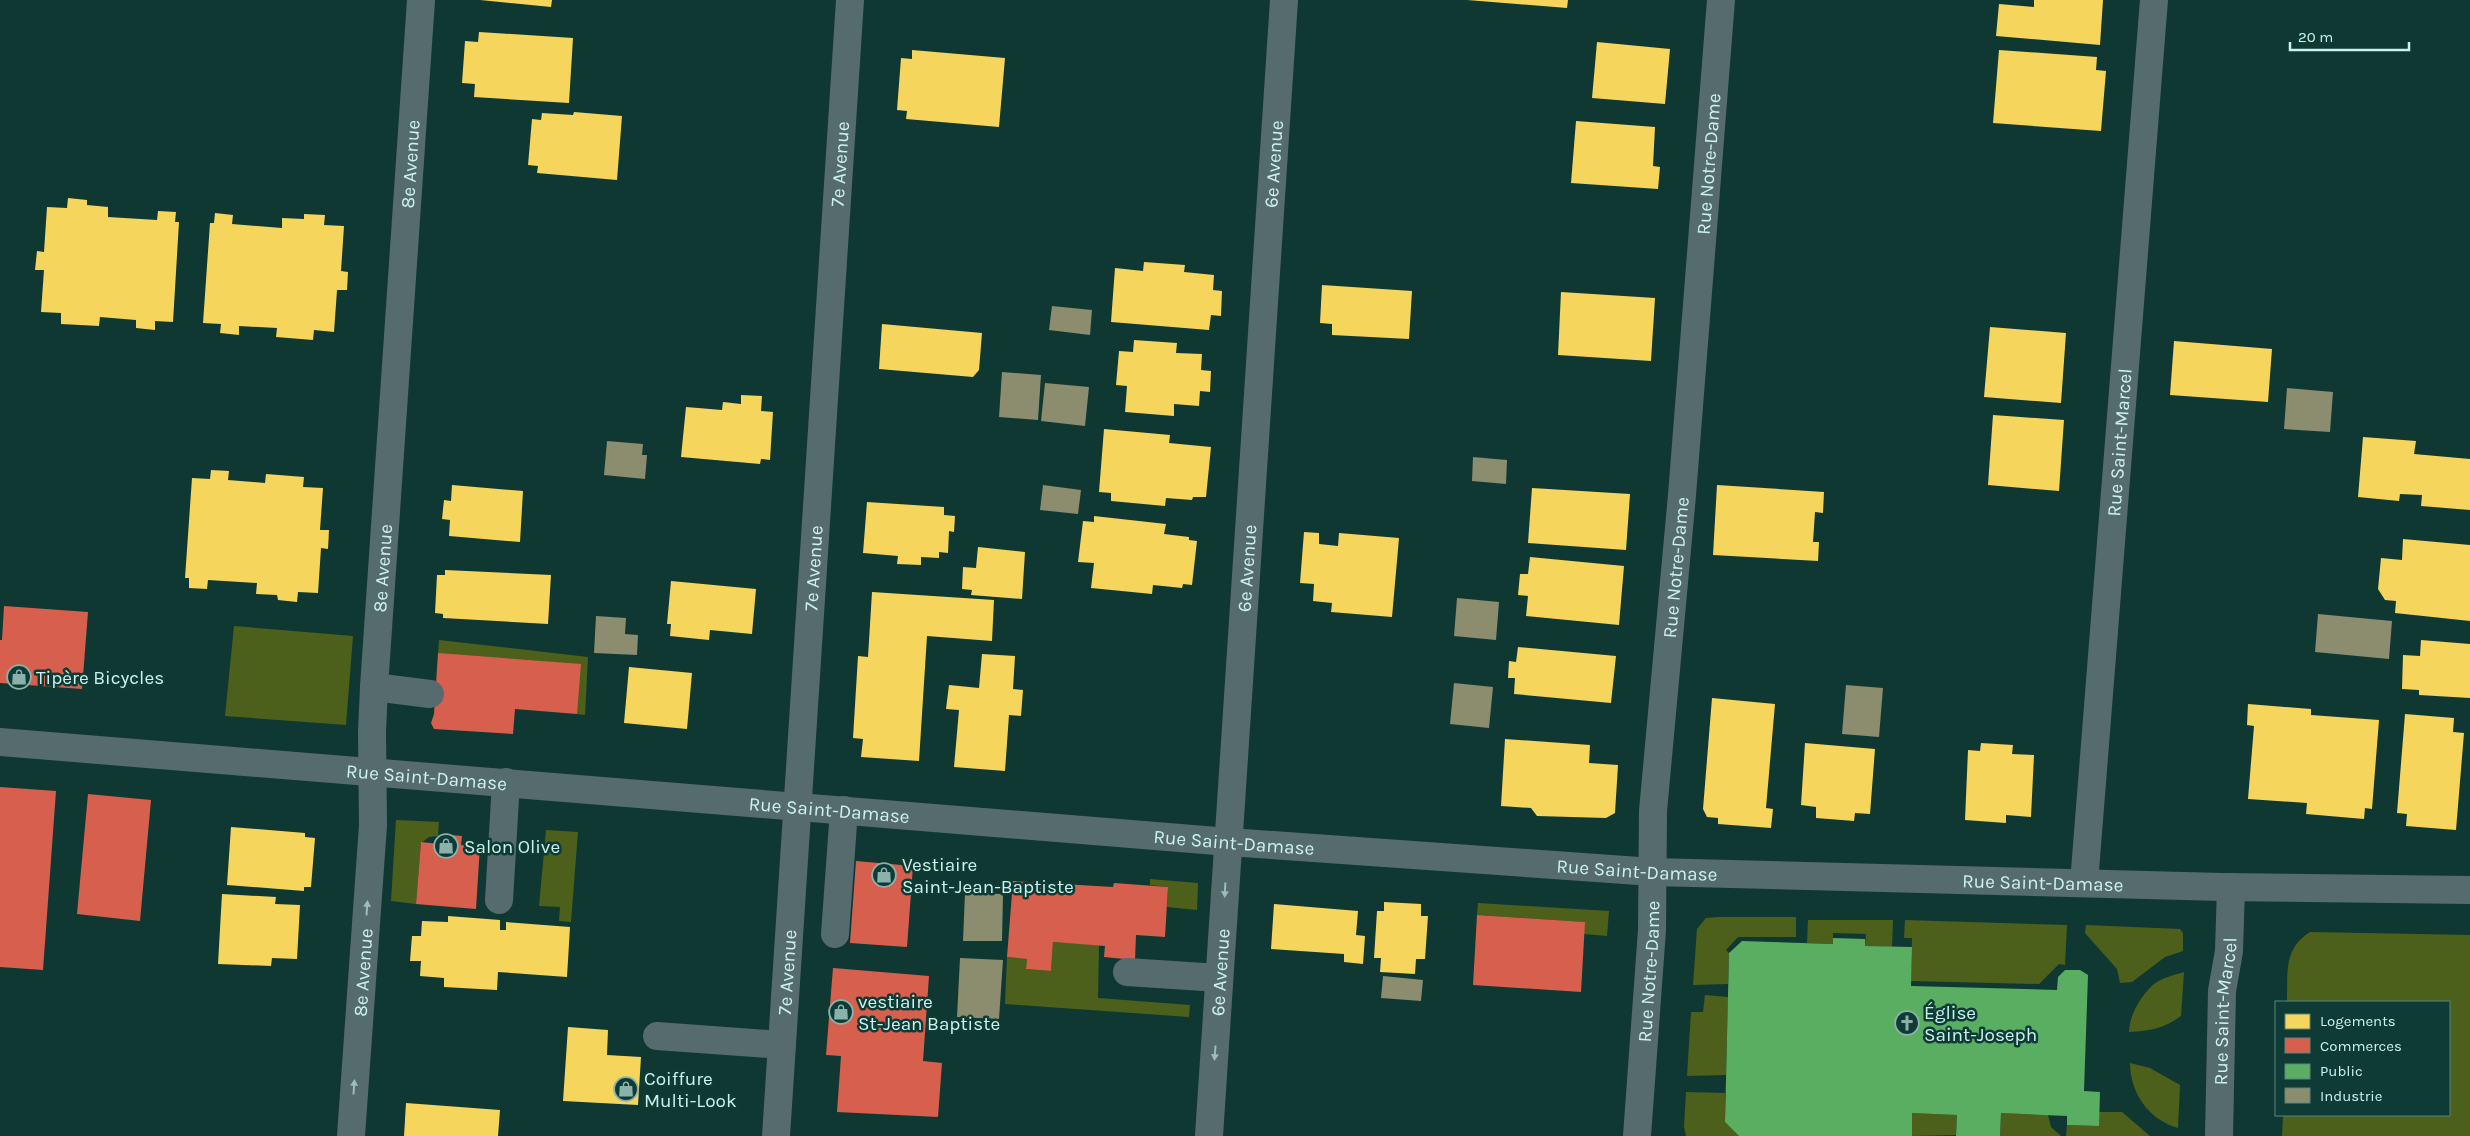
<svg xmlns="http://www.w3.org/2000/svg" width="2470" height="1136" font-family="Karla,sans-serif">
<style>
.green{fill:#4c601c}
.homes{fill:#f6d55c}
.shops{fill:#d6604d}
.public{fill:#5aae61}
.industry{fill:#8c8c6e}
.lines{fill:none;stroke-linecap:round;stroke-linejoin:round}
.minor{stroke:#556b6d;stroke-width:28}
.oneway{fill:#9cbdb9}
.labels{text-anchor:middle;stroke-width:5;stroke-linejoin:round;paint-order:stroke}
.street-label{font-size:19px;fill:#ccf3eb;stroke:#0e3b35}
.poi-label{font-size:19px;fill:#ccf3eb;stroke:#0e3b35;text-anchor:start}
</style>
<rect width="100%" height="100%" fill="#103832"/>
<!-- green -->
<g class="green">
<path d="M234,626L353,636L346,725L225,716Z"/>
<path d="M439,640L588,657L585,715L577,714L438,653Z"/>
<path d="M396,820L439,822L438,836L429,837L421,843L416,904L391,901Z"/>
<path d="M546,830L578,832L571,922L559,921L560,907L539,906Z"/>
<path d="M1150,879L1198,883L1197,910L1167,907L1168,887L1150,885Z"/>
<path d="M1478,903L1609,911L1607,936L1584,934V922L1477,915Z"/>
<path d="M1718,917H1796V937H1738L1726,950L1729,953L1728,984L1693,985L1697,929L1706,918Z"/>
<path d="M1808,920H1893L1892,947L1865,946L1866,934L1833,933V944L1807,943Z"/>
<path d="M1905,920L2067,925L2065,965L2059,964L2039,984L1911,981L1912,938H1904Z"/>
<path d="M2086,925L2180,929L2183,933V951L2165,957L2132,982L2120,983L2117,969L2085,933Z"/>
<path d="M2310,932L2470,935V1136H2282L2283,1115H2449V1002H2287C2288,973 2283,949 2310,932Z"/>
<path d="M1053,942L1099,945L1098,998L1190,1005L1189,1017L1005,1004L1007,957L1027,959L1026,969L1051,971Z"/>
<path d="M2184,972L2181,1016C2165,1028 2150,1031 2129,1032C2129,1016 2141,995 2154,984C2162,978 2174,975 2184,972Z"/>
<path d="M1705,995L1728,997L1726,1075L1687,1076L1691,1012H1703Z"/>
<path d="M2130,1063L2150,1068L2180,1085L2178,1128C2149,1120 2130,1093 2130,1063Z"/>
<path d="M1686,1092L1725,1093V1122L1739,1136H1686L1684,1127Z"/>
<path d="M2099,1112H2122L2150,1136H2066L2067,1125L2099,1126Z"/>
<path d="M1912,1113L1957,1115L1956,1135L1912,1136Z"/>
<path d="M2001,1113L2048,1115L2051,1127L2061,1136H2000Z"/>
</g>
<!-- homes -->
<g class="homes">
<path d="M480,0H552L551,7Z"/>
<path d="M1467,0H1568L1567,8Z"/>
<path d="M2034,0H2103L2100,45L1996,36L1999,4L2034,7Z"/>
<path d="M479,32L573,38L569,103L474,97L475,84L462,83L465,41L478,42Z"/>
<path d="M1597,42L1670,49L1665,104L1592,98Z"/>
<path d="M912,50L1005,58L999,127L906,119L907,111L897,110L901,58L912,59Z"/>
<path d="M1999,50L2097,57L2096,70L2106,71L2101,131L1993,123Z"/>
<path d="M574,112L622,116L617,180L537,173L538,166L528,165L532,119L541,120L542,113L573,115Z"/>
<path d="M1576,121L1655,127L1653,166L1660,167L1658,189L1571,183Z"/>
<path d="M68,198L87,200V205L108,207V217L157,220L158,211L176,212L175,222H179L173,322L155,321V330L136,328V320L100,317L99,326L61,324V313L41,312L44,270H35L37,251L44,252L47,207L67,208Z"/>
<path d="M215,213L233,215L232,224L282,228V218L304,219V214L325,215L324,225L344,226L341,271L348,272L347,290H337L334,332L314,330L313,340L276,337L277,328L239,326V335L220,333L221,324L203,323L210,223H214Z"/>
<path d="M1144,262L1185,265L1184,272L1214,275L1213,290L1222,291L1221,316L1211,315L1209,330L1111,322L1115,268L1143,271Z"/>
<path d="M1322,285L1412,291L1409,339L1332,335V324L1320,323Z"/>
<path d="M1561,292L1655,298L1651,361L1558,355Z"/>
<path d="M882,324L982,333L979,370L973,377L879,369Z"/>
<path d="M1990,327L2066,333L2061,403L1984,397Z"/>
<path d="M1134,340L1177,343L1176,353L1202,354L1201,370L1211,371L1210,392L1200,391L1199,406L1174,404V416L1125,412L1127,386L1116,385L1119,351L1133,352Z"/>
<path d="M2174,341L2272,349L2268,402L2170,395Z"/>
<path d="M741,395L762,396L761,411L773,412L770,460L761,459L760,464L681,457L686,407L722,410L723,402L741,404Z"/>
<path d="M1993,415L2064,420L2059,491L1988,485Z"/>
<path d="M1104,429L1170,435L1169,443L1211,447L1206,497H1193L1192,500L1166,498L1165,506L1111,501V493L1099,492Z"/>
<path d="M2363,437L2416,441L2414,454L2470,459V510L2421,506L2422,495L2400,494L2399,501L2358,497Z"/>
<path d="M211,470L229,471L228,480L265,483L266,474L304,477L303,487L323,488L320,530H329L328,549L321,548L318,593L298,592L297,602L278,600L277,595L256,594L257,583L208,580L207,589L189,588V578H185L192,478L210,479Z"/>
<path d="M452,485L523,491L520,542L449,536L450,520L442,519L444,500L451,501Z"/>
<path d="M1717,485L1824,492L1823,513L1815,512L1813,542H1819L1818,561L1713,555Z"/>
<path d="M1532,488L1630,494L1626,550L1528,543Z"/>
<path d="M867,502L944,507V515L955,516L954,532L949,531L948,553L939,552V558L921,557V565L897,564L898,556L863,553Z"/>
<path d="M1094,516L1166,524L1164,534L1189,537V540L1197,541L1192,585L1183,584L1182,588L1153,585L1152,594L1091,588L1094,563L1078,562L1083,521L1094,522Z"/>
<path d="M1304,532L1319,533V544L1338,546L1339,533L1399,538L1392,617L1331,612L1332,603L1313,601L1314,584L1300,583Z"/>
<path d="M2403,539L2470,545V621L2395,613L2396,601L2385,600L2378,589L2381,558L2402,560Z"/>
<path d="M978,547L1025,552L1022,599L971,595L972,590L962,589L963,567L976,568Z"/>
<path d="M1530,557L1624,566L1619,625L1526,616L1528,596L1518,595L1520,574H1528Z"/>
<path d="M445,570L551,575L548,624L443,618V614L435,613L437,575H445Z"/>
<path d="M671,581L756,589L752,634L710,630L709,640L670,636L671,624H667Z"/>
<path d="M872,592L994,600L992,641L927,636L919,761L861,757L863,739L853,738L858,656L868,657Z"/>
<path d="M2421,640L2470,644V698L2419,695V690L2402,689L2403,655L2420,656Z"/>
<path d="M1518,647L1616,656L1611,703L1514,694L1515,678H1508L1509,661L1516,662Z"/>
<path d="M982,654L1015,656L1013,689L1023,690L1021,716L1009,715L1005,771L954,767L959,710L946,709L949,685L979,688Z"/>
<path d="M629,667L692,673L687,729L624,723Z"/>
<path d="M1712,698L1775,704L1766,808L1773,809L1771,828L1718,824V818L1707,817L1703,809Z"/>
<path d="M2248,704L2311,709V715L2379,720L2372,809L2365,808L2364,819L2306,814L2307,803L2248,799L2254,726L2247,725Z"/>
<path d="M2405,714L2454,718L2453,732L2464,733L2456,830L2406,826L2407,814L2397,813Z"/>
<path d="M1505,739L1590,745L1589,763L1618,765L1615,813L1606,818L1537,816L1531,808L1501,806Z"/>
<path d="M1805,743L1875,749L1870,814L1855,813L1854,821L1816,818V807L1801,805Z"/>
<path d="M1981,743L2013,745L2012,754L2034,755L2031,817L2006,815V823L1965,820L1968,750L1980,751Z"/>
<path d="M231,827L305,833V837L315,838L311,887H304V891L227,885Z"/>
<path d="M222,894L276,897L275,904L300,905L297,959L272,958L271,966L218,964Z"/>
<path d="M1384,902L1421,904V916H1428L1425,959H1416L1415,974L1380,972L1381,958H1374L1377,911H1384Z"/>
<path d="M1274,904L1358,911L1356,935L1365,936L1363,964L1344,962V954L1271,949Z"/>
<path d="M448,916L500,920V930H506V922L570,927L567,977L498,972L497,990L444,987V978L420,976L421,961H410L412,936H421L422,921L448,922Z"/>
<path d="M568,1027L608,1030L607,1055L641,1057L638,1105L563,1101Z"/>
<path d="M406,1103L500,1110L498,1136H404Z"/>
</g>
<!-- shops -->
<g class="shops">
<path d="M4,606L88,612L82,689L0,683V640H2Z"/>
<path d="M438,653L581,664L577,714L515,709L513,734L434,729L431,723L434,714Z"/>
<path d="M0,787L56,791L43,970L0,967Z"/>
<path d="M88,794L151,800L140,921L77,914Z"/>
<path d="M441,834L462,836L461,845L480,846L476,909L416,904L421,842L440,844Z"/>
<path d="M856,861L913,866L907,947L850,943Z"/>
<path d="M1013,881L1113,887L1114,883L1168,887L1165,937L1136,935L1135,960L1104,957L1105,946L1053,942L1051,971L1026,969L1027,959L1007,957Z"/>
<path d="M1477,915L1585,922L1581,992L1473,985Z"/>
<path d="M833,968L929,976L923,1061L942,1063L938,1117L837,1112L841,1056L826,1055Z"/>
</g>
<!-- public -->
<path class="public" d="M1833,938L1865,939V946L1912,947L1911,986L2057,990L2058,977L2065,970H2080L2088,975L2084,1091L2100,1092L2099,1126L2067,1125V1116L2001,1113L2000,1136H1956L1957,1115L1912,1113V1136H1739L1725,1122L1729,953L1742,941L1833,944Z"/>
<!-- industry -->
<g class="industry">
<path d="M1052,306L1092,310L1090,335L1049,330Z"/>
<path d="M1002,372L1041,375L1038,420L999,417Z"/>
<path d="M1045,383L1089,387L1085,426L1041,421Z"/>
<path d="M2287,388L2333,392L2330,432L2284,429Z"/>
<path d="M607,441L643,444L642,455H647L645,479L604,475Z"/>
<path d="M1473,457L1507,460L1506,484L1472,481Z"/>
<path d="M1043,485L1081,490L1078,514L1040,510Z"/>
<path d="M1457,598L1499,602L1496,640L1454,636Z"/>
<path d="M2318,614L2392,621L2389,659L2315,652Z"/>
<path d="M596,616L626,618L625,634L638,635L637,655L594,653Z"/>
<path d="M1454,683L1493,687L1489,728L1450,724Z"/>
<path d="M1846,685L1883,688L1879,737L1842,734Z"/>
<path d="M965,893L1003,894L1002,941H963Z"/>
<path d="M960,958L1003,960L999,1019L957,1017Z"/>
<path d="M1383,976L1423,980L1421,1001L1381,998Z"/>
</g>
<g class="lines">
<!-- minor -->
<g class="minor">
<path d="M374,687L430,694"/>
<path id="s1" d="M0,742L1229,842L1653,872L2222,887L2470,890"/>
<path id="s2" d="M2084,883L2154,0"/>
<path d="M499,900L506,782"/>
<path d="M835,934L844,810"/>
<path d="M1127,972L1219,978"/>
<path d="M657,1036L782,1045"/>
<path id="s3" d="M351,1136L373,825L372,732L374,687L421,0"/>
<path id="s4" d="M776,1136L850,0"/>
<path id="s5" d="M1209,1136L1284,0"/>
<path id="s6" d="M1637,1136L1652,930L1653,811L1682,495L1721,0"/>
<path id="s7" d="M2219,1136L2222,991L2229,951L2231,887"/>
</g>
</g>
<!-- one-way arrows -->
<defs><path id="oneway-solid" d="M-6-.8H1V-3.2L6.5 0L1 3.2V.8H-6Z" transform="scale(1.25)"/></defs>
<g class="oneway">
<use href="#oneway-solid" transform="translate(1225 890) rotate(93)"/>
<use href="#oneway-solid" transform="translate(367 908) rotate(-86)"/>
<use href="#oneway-solid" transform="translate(1215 1053) rotate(94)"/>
<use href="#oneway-solid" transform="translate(354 1087) rotate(-86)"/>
</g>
<!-- icons -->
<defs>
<g id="shop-ring" transform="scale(1.25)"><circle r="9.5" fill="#0e3b35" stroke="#8ab2aa" stroke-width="1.5"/><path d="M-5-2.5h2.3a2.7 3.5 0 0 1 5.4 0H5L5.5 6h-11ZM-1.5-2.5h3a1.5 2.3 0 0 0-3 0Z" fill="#8ab2aa"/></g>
<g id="church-ring" transform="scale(1.25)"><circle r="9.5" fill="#0e3b35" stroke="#8ab2aa" stroke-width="1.5"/><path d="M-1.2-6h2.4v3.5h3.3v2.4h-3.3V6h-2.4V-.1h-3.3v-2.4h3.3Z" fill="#8ab2aa"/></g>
</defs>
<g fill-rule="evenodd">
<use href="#shop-ring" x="19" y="677"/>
<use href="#shop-ring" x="446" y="846"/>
<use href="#shop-ring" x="884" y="875"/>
<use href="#shop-ring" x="841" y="1012"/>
<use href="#church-ring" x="1907" y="1023"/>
<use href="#shop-ring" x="626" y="1089"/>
</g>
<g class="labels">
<!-- street labels -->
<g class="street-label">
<text dy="7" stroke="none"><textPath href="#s3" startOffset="974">8e Avenue</textPath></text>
<text dy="7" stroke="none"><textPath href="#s4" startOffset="974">7e Avenue</textPath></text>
<text dy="7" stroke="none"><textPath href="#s5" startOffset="974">6e Avenue</textPath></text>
<text dy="7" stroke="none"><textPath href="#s6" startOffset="975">Rue Notre-Dame</textPath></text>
<text dy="7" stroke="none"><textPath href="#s2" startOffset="442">Rue Saint-Marcel</textPath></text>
<text dy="7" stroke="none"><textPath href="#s3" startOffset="569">8e Avenue</textPath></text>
<text dy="7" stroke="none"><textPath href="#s4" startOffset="569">7e Avenue</textPath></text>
<text dy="7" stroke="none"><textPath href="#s5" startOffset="569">6e Avenue</textPath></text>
<text dy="7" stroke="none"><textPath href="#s6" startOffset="570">Rue Notre-Dame</textPath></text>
<text dy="7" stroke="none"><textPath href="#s1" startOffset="428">Rue Saint-Damase</textPath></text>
<text dy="7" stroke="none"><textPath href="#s1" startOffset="832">Rue Saint-Damase</textPath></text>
<text dy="7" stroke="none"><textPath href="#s1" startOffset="1238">Rue Saint-Damase</textPath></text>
<text dy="7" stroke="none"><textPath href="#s1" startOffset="1642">Rue Saint-Damase</textPath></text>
<text dy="7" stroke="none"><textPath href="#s1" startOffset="2048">Rue Saint-Damase</textPath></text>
<text dy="7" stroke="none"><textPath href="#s3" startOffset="164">8e Avenue</textPath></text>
<text dy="7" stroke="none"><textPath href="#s4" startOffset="164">7e Avenue</textPath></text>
<text dy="7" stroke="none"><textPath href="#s5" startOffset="164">6e Avenue</textPath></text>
<text dy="7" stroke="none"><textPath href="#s6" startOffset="165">Rue Notre-Dame</textPath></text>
<text dy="7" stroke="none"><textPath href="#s7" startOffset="125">Rue Saint-Marcel</textPath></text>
</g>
<!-- poi labels -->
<g class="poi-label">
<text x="36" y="684">Tipère Bicycles</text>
<text x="464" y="853">Salon Olive</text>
<text x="902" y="871">Vestiaire<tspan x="902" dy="22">Saint-Jean-Baptiste</tspan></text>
<text x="858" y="1008">vestiaire<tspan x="858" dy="22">St-Jean Baptiste</tspan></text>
<text x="1924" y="1019">Église<tspan x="1924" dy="22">Saint-Joseph</tspan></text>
<text x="644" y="1085">Coiffure<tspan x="644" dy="22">Multi-Look</tspan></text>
</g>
</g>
<!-- legend -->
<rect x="2275" y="1001" width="175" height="115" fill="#0e3b35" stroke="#5a857e"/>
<rect x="2285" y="1014" width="25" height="15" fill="#f6d55c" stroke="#5a857e"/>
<text x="2320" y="1026" font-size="15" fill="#ccf3eb">Logements</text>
<rect x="2285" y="1038" width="25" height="15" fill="#d6604d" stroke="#5a857e"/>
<text x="2320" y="1051" font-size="15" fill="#ccf3eb">Commerces</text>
<rect x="2285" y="1064" width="25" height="15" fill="#5aae61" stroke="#5a857e"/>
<text x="2320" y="1076" font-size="15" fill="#ccf3eb">Public</text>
<rect x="2285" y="1088" width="25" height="15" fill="#8c8c6e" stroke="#5a857e"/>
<text x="2320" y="1101" font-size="15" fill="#ccf3eb">Industrie</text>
<!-- scale -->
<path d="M2290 42v8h119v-8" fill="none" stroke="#ccf3eb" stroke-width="2.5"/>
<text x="2298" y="42" font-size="15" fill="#ccf3eb" stroke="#0e3b35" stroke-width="4" paint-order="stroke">20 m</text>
</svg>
